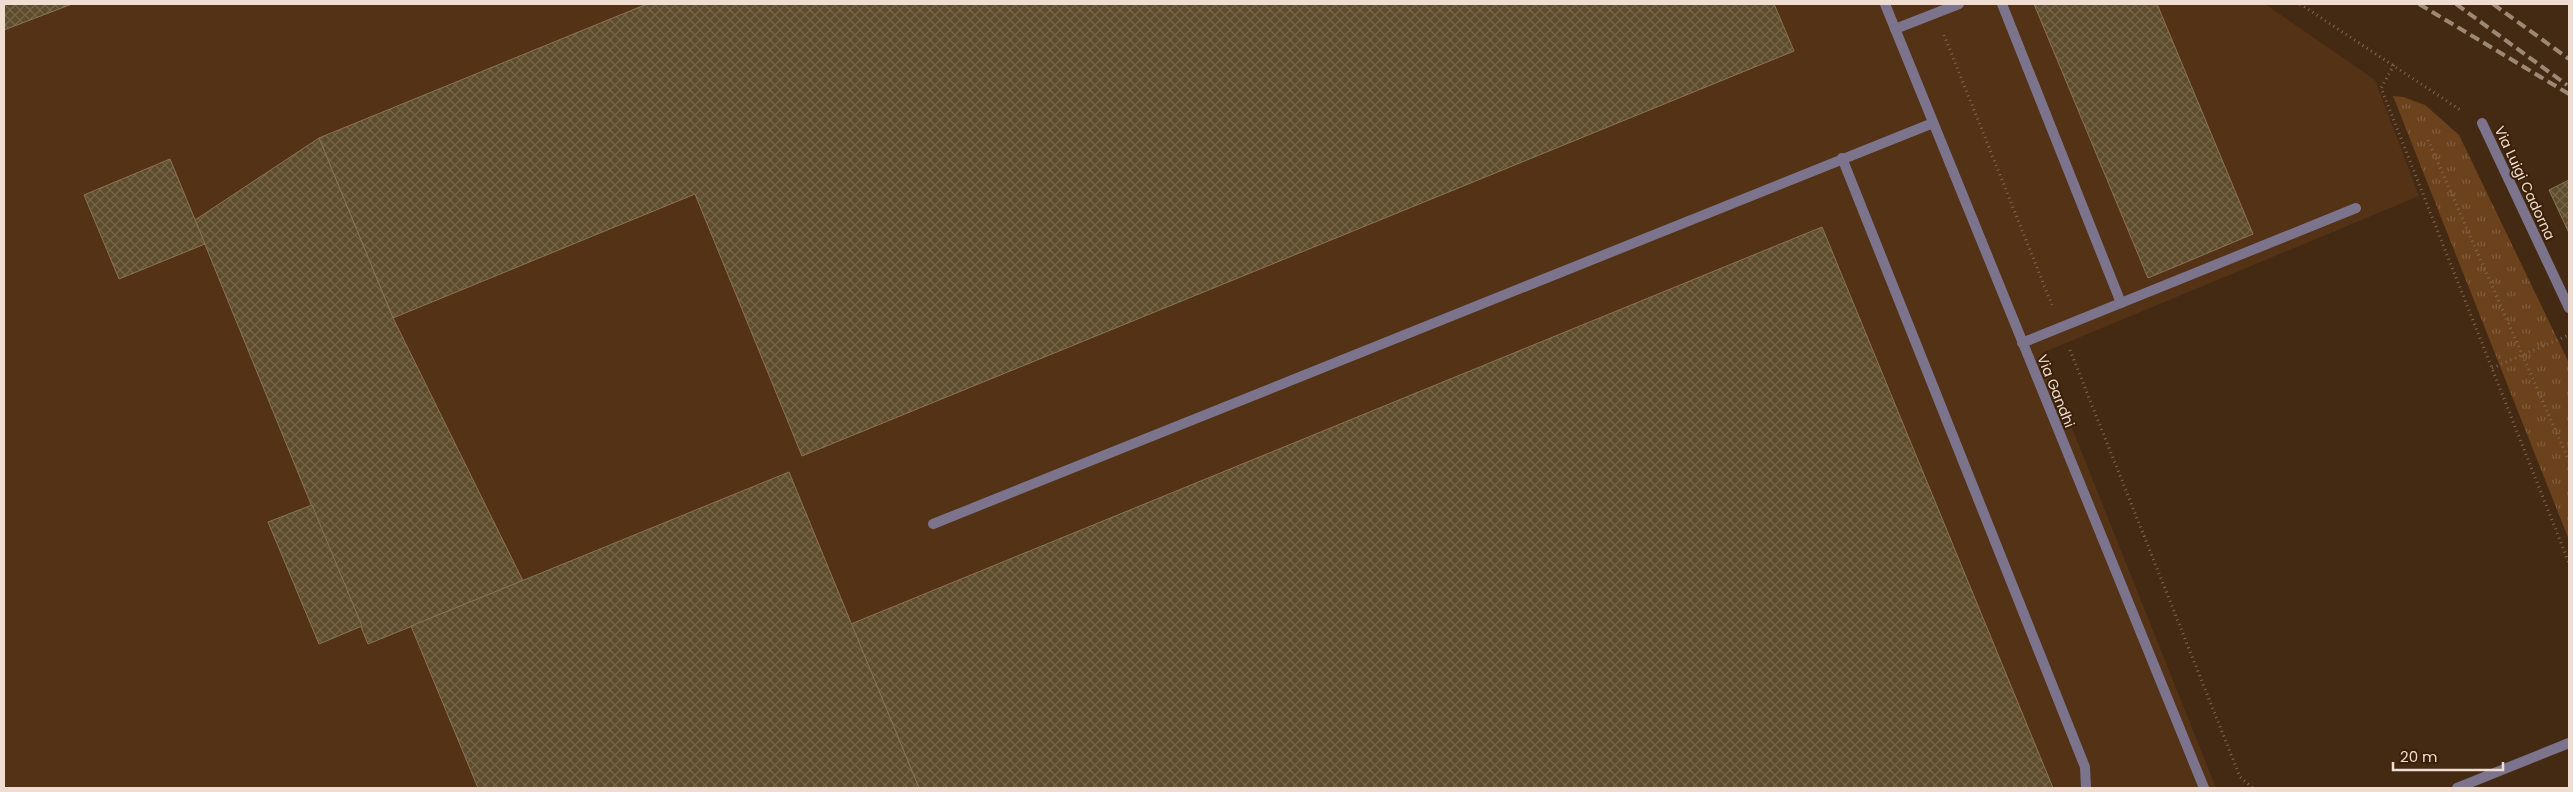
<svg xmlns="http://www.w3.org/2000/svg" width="2573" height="792" font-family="Poppins,sans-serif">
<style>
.built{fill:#533216}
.park{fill:url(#park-tufts)}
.building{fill:url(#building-cross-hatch);stroke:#897555}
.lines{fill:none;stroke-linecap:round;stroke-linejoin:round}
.path{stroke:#7f6753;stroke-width:3;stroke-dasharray:1 4;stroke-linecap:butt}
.lane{stroke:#7c748d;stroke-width:10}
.street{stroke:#7c748d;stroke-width:10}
.rail{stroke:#9d8876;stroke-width:4;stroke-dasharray:10 5;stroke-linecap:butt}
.labels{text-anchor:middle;stroke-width:4;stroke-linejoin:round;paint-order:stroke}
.street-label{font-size:14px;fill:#eeddd0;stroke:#3a2009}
</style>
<defs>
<pattern id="park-tufts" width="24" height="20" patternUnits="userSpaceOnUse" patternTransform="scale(1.25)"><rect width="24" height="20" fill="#6c421d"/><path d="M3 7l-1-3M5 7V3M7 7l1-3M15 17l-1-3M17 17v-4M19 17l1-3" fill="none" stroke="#815d3d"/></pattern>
<pattern id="building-cross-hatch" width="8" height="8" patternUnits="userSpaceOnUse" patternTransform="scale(1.25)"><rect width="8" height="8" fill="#5e4c2c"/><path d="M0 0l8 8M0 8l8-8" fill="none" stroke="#75654a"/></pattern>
</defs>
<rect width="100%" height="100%" fill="#452a13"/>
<!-- built -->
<path class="built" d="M4,4H2265L2375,80L2419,196L2042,353L2216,788H4Z"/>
<!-- park -->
<path class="park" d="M2393,96L2403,97L2425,105L2459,135L2569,363V540Z"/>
<!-- building -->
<g class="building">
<path d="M4,4H72L4,30Z"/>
<path d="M647,4H1774L1794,51L802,456L695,194L393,318L319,138Z"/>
<path d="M2034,4H2157L2253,234L2148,278Z"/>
<path d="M319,138L393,318L523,581L368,644L195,220Z"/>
<path d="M170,159L205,244L119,279L84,195Z"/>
<path d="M2569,180V233L2549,190Z"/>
<path d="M1822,227L2053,788H919L851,624Z"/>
<path d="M789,472L919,788H478L411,626Z"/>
<path d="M312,505L362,626L319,644L268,522Z"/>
</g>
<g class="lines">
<!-- path -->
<g class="path">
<path d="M2300,4L2462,111"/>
<path d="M1944,35L2052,305"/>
<path d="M2394,65L2381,88L2569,563"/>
<path d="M2428,140L2569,461"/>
<path d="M2070,350L2240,777L2253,788"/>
<path d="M2492,368L2569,335"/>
</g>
<!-- lane -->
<g class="lane">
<path d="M2002,4L2121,303"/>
<path d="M1895,29L1959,4"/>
<path d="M1842,158L2085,767L2086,788"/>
<path d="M2022,343L2356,208"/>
<path d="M933,524L1933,123"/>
</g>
<!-- street -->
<g class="street">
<path d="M1885,4L2204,788"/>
<path d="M2482,123L2569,308"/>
<path d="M2457,788L2569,743"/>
</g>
<!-- rail -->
<g class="rail">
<path d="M2419,4L2569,94"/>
<path d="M2456,4L2567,85"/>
<path d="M2493,4L2569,59"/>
</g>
</g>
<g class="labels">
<!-- street labels -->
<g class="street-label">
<text transform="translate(2525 183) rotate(65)" y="5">Via Luigi Cadorna</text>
<text transform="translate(2056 391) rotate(68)" y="5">Via Gandhi</text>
</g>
</g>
<!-- border -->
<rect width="2573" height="792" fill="none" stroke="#eeddd0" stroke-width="10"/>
<!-- scale -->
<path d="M2393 762v8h110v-8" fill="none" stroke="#eeddd0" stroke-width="2.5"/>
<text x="2400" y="762" font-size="15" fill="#eeddd0" stroke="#3a2009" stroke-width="4" paint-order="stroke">20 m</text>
</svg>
